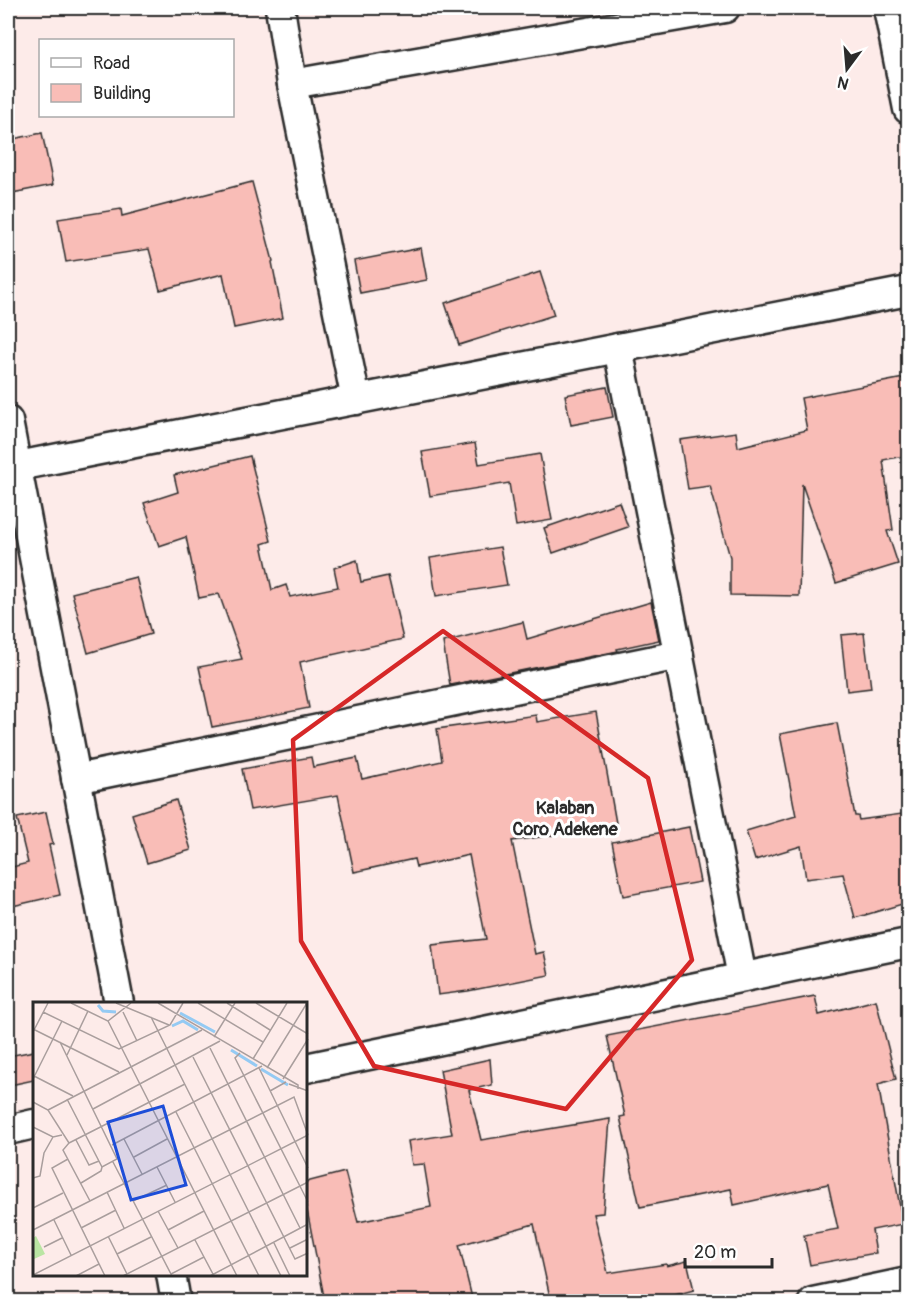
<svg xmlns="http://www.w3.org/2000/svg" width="916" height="1309" font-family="Pangolin,sans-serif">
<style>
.building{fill:#f9bdb7;stroke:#2b2b2b;stroke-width:1.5}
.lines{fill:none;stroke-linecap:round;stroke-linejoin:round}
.street-casing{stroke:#2b2b2b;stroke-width:33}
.street{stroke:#fff;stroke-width:28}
.marked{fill:none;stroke:#d62828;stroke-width:4.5;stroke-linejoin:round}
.labels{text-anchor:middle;stroke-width:6;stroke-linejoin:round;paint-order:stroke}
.quarter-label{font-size:18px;font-weight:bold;fill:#2b2b2b;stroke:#fff}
.inset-river{fill:none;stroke:#94caf3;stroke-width:3}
.inset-road{fill:none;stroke:#a99e9d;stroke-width:1.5}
.view{fill:#1d4ed8;fill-opacity:0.15;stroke:#1d4ed8;stroke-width:3}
.inset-edge{fill:none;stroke:#2b2b2b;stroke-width:3}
</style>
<rect width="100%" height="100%" fill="#fdebe9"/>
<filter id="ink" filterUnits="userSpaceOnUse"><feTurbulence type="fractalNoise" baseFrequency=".0167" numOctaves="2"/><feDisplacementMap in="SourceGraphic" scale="12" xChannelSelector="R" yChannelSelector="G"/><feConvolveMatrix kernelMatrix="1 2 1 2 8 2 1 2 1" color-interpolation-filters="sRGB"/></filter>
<g filter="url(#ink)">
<!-- building -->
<g class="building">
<path d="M42,133L53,185L12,193L8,169V140Z"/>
<path d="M252,182L273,261L272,262L283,318L234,328L223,274L160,290L149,249L66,262L58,219L121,209L122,216Z"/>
<path d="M421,248L427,280L360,293L354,261Z"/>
<path d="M540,272L554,315L459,345L445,303Z"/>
<path d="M909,377V455L883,460L893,530L887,531L898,564L836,583L802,484L799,596L730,595V557L710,486L688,489L680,440L736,432L738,447L807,430L801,398Z"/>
<path d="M607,387L613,417L571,425L565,395Z"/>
<path d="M475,443L479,464L540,454L552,520L516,526L509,483L430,496L422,452Z"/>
<path d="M250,456L271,541L262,544L272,590L286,585L290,597L338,587L334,568L357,560L361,582L388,576L403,639L300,662L309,708L212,727L199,667L242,659L219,594L199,598L186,537L159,546L144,503L178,492L174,475Z"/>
<path d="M619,502L628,527L553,553L544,528Z"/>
<path d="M500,547L507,585L436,596L430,558Z"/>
<path d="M136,577L151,634L88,653L72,593Z"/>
<path d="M651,602L659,640L617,649L618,651L450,685L443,642L523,622L527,639Z"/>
<path d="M864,633L871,688L847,691L841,635Z"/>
<path d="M596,712L616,823L554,835L512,841L535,954L544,952L549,975L468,991L438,995L432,945L486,939L469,855L416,867L414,859L354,872L338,795L250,810L242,769L311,757L313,767L357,758L362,779L442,761L437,729L536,715L537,722Z"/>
<path d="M837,723L855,816H858L859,820L909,813V902L855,918L843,874L806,879L801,846L755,860L746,831L796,816L780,734Z"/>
<path d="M176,800L191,850L147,863L132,814Z"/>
<path d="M46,812L53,844L49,845L60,895L8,907V868L28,863L17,818Z"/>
<path d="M689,827L700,882L623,896L612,842Z"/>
<path d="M815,996L819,1015L876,1000L896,1079L878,1084L903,1224L872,1230L876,1253L810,1265L804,1235L838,1229L828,1184L734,1205L731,1189L640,1207L620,1117L625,1116L607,1036Z"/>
<path d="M34,1051V1080L10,1085L8,1072V1056Z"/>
<path d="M490,1059L492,1085L469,1090L481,1140L610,1119L603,1213L593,1214L608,1273L666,1264L667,1266L687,1261L694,1290L648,1302H551L534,1224L459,1245L473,1302H325L306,1205V1182L345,1172L358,1222L431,1207L424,1164L412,1165L408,1141L452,1134L440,1070Z"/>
</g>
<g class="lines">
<!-- street casing -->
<g class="street-casing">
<g id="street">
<path d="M280,8L292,84L356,400"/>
<path d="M888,8L908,109"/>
<path d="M292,84L725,8"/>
<path d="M618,348L742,977"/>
<path d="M8,421L119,1003"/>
<path d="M8,468L908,291"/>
<path d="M76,779L679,655"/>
<path d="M306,1068L908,943"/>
<path d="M8,1130L34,1124"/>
<path d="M171,1274L176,1302"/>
<path d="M813,1302L908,1282"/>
</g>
</g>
<!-- street -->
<use href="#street" class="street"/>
</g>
</g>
<!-- marked area -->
<path class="marked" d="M443,631L648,778L692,960L566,1109L374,1066L301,941L293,740Z"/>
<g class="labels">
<!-- quarter labels -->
<g class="quarter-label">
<text x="565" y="814">Kalaban<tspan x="565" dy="21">Coro Adekene</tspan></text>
</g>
</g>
<!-- overview -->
<g transform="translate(33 1002)">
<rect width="274" height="274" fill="#fdebe9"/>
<path d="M3,234L12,252L1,257L0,236Z" fill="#bae5a3"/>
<path class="inset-river" d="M65,3L70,9L83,10M147,11L182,30M139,24L150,19L165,28M198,48L224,64M228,67L255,83"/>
<path class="inset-road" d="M38,1L75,19L204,274M83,1L136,23M125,1L265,83V87M165,1L230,40M194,1L237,28M223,1L275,32M10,10L86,47L137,23L150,1M90,10L104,39M118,15L248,274M75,19L98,1M0,27L86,70M0,30L15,1M181,35L202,1M27,40L84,157L69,165L34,97M177,46L267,226M207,51L202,56L275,200M34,53L55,9M160,55L262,257L275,251M220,57L254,1M226,66L275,166M234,66L274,1M1,74L40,94M0,77L29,19M250,77L275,37M256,82L275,89M237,89L253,80M0,100L15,108L36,141L30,148L57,199M60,107L187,39M15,108L169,28M143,110L226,274M0,125L20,135L29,133M91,137L109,172M43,138L56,163L66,159M36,141L152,82M79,143L229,64M101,155L134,137M35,157L19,166L72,274M80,160L139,274M124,165L142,200M0,176L7,174L11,151L20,135M48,181L68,169L69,165M74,190L91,226M100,199L134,183M0,206L30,191M125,209L145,246M21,218L38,253M48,226L83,208M0,228L261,95L275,133M135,228L171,209M75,234L94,272M162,238L181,274M241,241L257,274M11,245L29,236M257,246L275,237M84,252L118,235M138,272L171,255M0,273L275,133M43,274L66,262M90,274L275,180M177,274L275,222"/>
<path class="view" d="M130,104L153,183L98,198L75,120Z"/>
<rect width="274" height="274" class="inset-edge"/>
</g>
<!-- margin -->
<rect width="916" height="1309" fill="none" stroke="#fff" stroke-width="30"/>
<rect x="15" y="15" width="886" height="1279" fill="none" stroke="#2b2b2b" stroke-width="2" filter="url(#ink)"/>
<!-- legend -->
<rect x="39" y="39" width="195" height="78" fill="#ffffff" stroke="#aaaaaa" stroke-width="1.5"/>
<rect x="51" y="58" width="30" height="9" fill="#ffffff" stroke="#aaaaaa" stroke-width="1.5"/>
<text x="93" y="69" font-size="18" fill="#2b2b2b">Road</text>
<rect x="51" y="84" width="30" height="18" fill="#f9bdb7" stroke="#aaaaaa" stroke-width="1.5"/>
<text x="93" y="99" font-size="18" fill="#2b2b2b">Building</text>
<!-- north arrow -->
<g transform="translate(847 69) rotate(196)" stroke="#ffffff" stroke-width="4.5" paint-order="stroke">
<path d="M0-4.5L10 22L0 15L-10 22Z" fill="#2b2b2b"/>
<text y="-9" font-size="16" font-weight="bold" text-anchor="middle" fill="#2b2b2b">N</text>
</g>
<!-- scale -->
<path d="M685 1258v9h87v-9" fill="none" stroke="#2b2b2b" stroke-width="3"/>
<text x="694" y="1258" font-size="18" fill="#2b2b2b" stroke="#ffffff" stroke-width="4.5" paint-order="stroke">20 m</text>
</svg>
